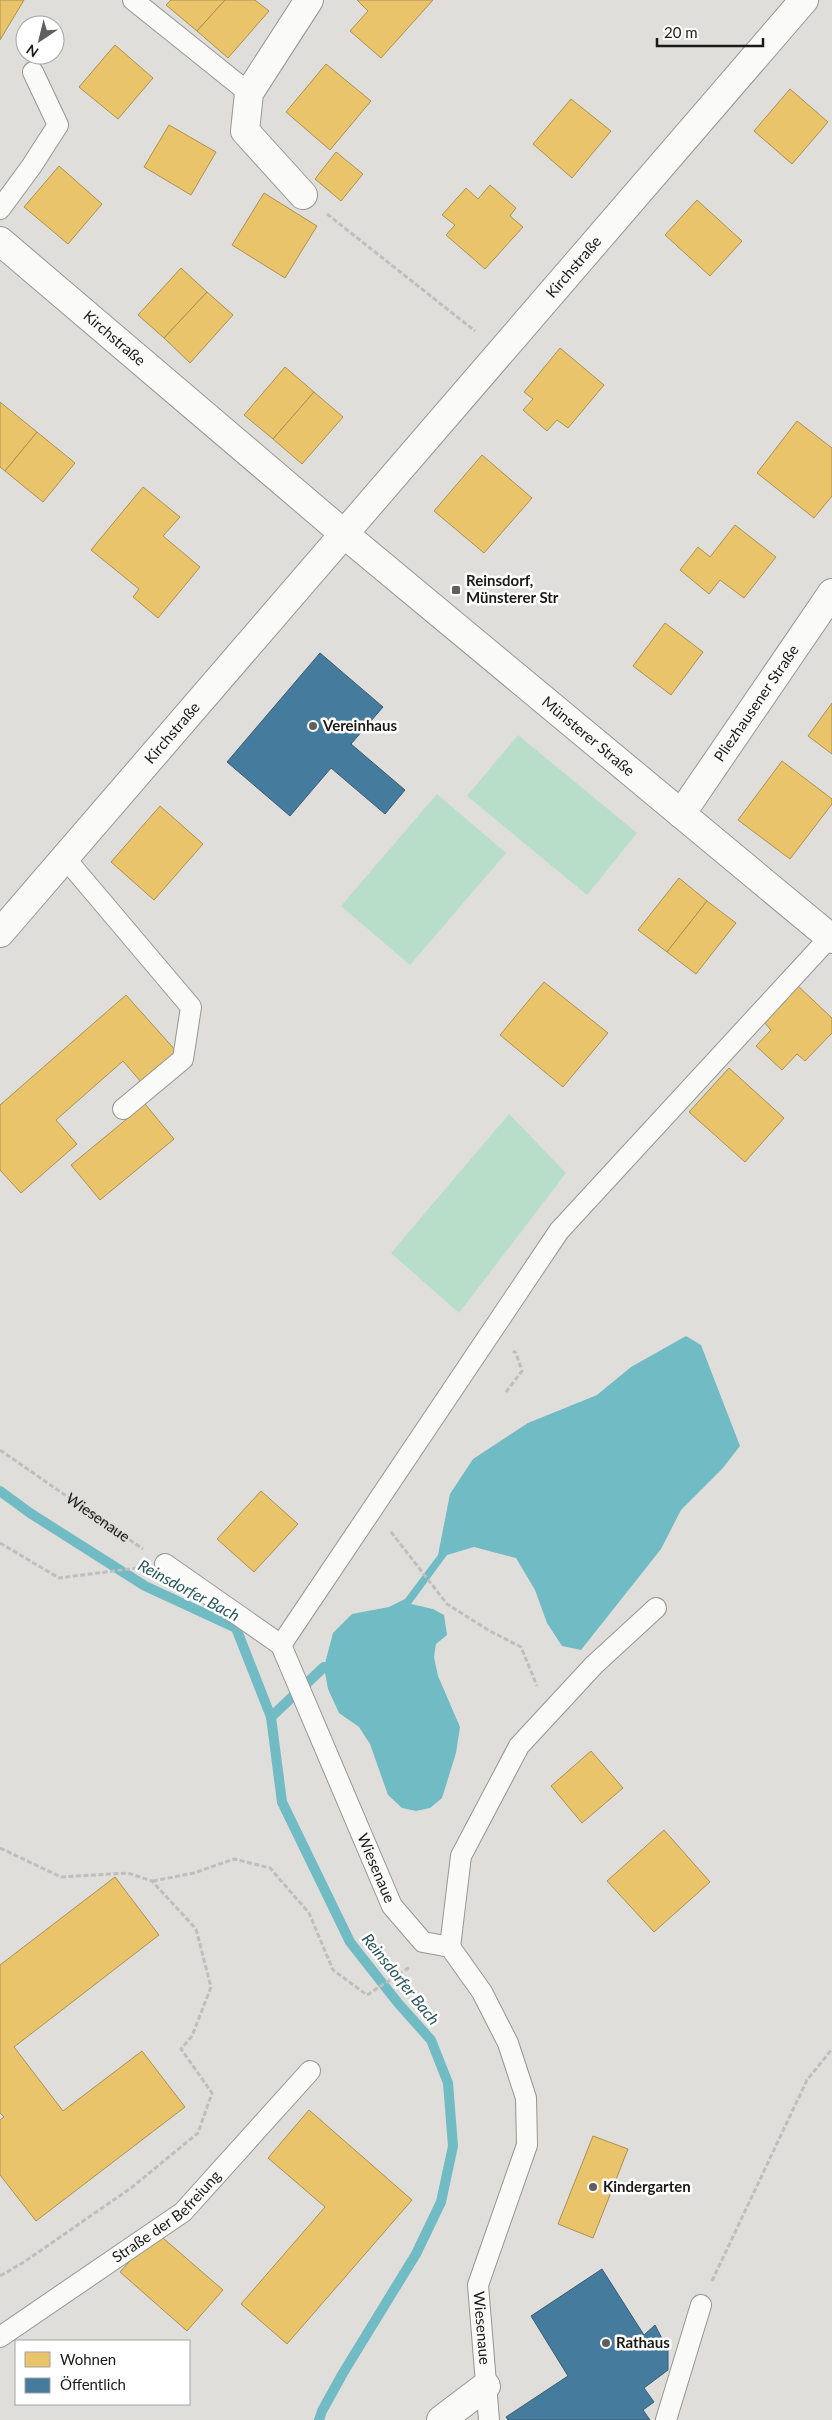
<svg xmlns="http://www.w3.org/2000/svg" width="832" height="2420" font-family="Lato,sans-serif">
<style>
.green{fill:#b8dec9}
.water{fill:#70bbc4}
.homes{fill:#e9c46a;stroke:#ab9151}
.public{fill:#457b9d;stroke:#385e75}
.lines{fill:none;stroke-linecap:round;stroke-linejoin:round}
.stream{stroke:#70bbc4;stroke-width:10}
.lane-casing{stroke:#979692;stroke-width:22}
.street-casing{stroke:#979692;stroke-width:30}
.path{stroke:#bfbebc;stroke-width:3;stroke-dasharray:5 2.5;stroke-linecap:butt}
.lane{stroke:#fafaf9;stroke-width:20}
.street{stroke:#fafaf9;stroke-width:28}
.poi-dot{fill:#605f5b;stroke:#fff;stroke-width:2}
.labels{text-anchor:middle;stroke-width:5;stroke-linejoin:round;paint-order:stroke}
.street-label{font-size:15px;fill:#1b1a17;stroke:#fff}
.poi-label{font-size:15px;font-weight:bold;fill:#1b1a17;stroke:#fff;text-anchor:start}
.water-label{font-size:16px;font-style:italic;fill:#28565c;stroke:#fff}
</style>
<rect width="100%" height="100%" fill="#dfdeda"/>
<!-- green -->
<g class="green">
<path d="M518,735L637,833L587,895L467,796Z"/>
<path d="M437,794L506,853L410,965L341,906Z"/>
<path d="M509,1114L566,1173L459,1313L391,1253Z"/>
</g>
<!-- water -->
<path class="water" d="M686,1336L701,1345L740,1446L722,1469L681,1510L661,1549L581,1650L562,1646L547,1623L535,1590L516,1558L474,1547L447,1555L411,1604L433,1609L444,1615L447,1635L436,1644L434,1657L438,1676L460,1727L456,1753L442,1798L430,1808L416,1811L402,1808L388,1795L370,1744L359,1727L339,1713L328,1689L324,1667L333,1633L352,1614L389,1607L405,1599L438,1555L450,1494L473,1459L528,1423L597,1395L631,1367Z"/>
<!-- homes -->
<g class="homes">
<path d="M0,0H24L0,40Z"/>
<path d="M171,0H225L197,31L166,5Z"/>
<path d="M225,0H255L269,11L228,58L197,31Z"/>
<path d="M357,0H433L381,58L350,31L368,11Z"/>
<path d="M115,45L153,78L118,119L79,87Z"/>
<path d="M326,64L371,101L330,150L286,112Z"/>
<path d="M790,89L828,122L792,164L754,131Z"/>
<path d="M571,99L611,131L572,178L533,144Z"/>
<path d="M169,125L216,152L191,195L144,167Z"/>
<path d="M336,152L363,174L341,201L315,179Z"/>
<path d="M59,166L102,204L68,244L24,207Z"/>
<path d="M490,185L516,208L510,216L523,227L485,269L446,235L455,225L442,215L466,188L478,199Z"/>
<path d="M264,193L317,226L285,278L232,245Z"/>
<path d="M697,200L742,241L710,276L665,235Z"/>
<path d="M181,268L207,292L164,338L138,315Z"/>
<path d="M207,292L233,315L190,363L164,338Z"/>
<path d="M560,348L604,385L568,428L557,420L547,431L523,410L533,399L524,392Z"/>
<path d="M285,367L314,392L273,439L244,415Z"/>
<path d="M314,392L343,417L302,464L273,439Z"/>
<path d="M0,402L37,432L5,471L0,467Z"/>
<path d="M797,421L832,448V496L814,518L757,473Z"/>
<path d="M37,432L75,463L43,502L5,471Z"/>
<path d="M482,455L532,498L484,553L434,511Z"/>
<path d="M143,487L180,517L163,536L200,567L158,618L133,597L139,589L91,550Z"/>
<path d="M735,525L776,557L744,598L720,580L709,594L680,570L698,547L710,557Z"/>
<path d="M665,623L703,652L671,695L633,666Z"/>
<path d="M832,703V754L808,736Z"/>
<path d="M782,761L832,799V804L790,859L738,820Z"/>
<path d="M160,806L203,844L154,900L111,862Z"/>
<path d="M679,878L707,901L667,952L638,930Z"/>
<path d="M707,901L736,923L696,974L667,952Z"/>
<path d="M544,982L608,1033L563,1087L500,1035Z"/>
<path d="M798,986L832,1018V1033L805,1061L797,1054L782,1070L756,1046L771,1030L764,1022Z"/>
<path d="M126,995L176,1051L141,1082L123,1061L56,1120L77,1144L21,1193L0,1170V1105Z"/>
<path d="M729,1068L784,1118L745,1162L689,1112Z"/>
<path d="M145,1104L174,1139L100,1200L71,1165Z"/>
<path d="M261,1491L298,1524L254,1572L217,1539Z"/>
<path d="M591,1751L623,1788L582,1823L551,1786Z"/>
<path d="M664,1830L710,1882L654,1932L607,1881Z"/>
<path d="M115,1877L159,1935L14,2047L63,2111L142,2051L185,2107L36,2221L0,2175V2120L4,2117L0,2113V1965Z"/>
<path d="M309,2110L412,2200L287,2344L241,2304L325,2207L268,2158Z"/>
<path d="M593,2136L628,2149L593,2238L558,2224Z"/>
<path d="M156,2232L223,2290L187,2331L120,2272Z"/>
</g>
<!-- public -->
<g class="public">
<path d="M320,653L383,707L351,744L405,790L385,814L331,768L290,816L227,762Z"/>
<path d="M602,2269L644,2335L655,2325L668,2350V2370L644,2388L654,2402L643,2410L650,2420H508L506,2417L568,2376L531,2316Z"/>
</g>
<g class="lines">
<!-- stream -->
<g class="stream">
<path d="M0,1491L30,1513L145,1586L236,1628L271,1717L282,1802L350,1942L398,2003L431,2040L448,2083L453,2146L441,2202L416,2254L343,2373L322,2411L319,2420"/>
<path d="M271,1717L324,1667"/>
</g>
<!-- lane casing -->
<g class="lane-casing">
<g id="lane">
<path d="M133,0L249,93"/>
<path d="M0,209L31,167L58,125L33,72"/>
<path d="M65,858L191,1007L183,1059L123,1109"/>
<path id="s2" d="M165,1564L281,1645L392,1906L423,1942L450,1947L482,1992L508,2043L526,2098L527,2145L478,2285L489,2420"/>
<path d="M281,1645L559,1231L830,937"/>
<path d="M450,1947L461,1856L519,1746L594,1665L656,1608"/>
<path id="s3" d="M0,2337L183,2212L310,2071"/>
<path d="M666,2420L701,2305"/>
</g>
</g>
<!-- street casing -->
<g class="street-casing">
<g id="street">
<path d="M303,195L245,131L249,93L309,0"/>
<path id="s4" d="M0,241L343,533L832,939"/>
<path id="s5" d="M681,814L832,593"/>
<path id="s6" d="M0,933L804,0"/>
<path d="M441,2420L486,2386"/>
</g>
</g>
<!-- path -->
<g class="path">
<path d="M327,214L475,331"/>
<path d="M506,1392L522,1371L516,1353L513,1351"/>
<path id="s1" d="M0,1450L143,1549"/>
<path d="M391,1532L447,1604L488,1630L521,1647L537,1686"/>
<path d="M0,1543L59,1578L137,1568"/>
<path d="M0,1848L61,1877L128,1873L152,1881L196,1929L211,1987L192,2036L181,2049L212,2093L198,2133L131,2188L24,2262L0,2276"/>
<path d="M153,1881L194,1873L234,1859L270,1868L309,1913L333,1970L367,1995L410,1967"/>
<path d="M712,2281L807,2080L832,2049"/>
</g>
<!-- lane -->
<use href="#lane" class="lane"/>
<!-- street -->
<use href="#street" class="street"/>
</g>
<!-- markers -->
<g class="poi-dot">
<rect x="451" y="585" width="10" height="10" rx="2.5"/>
<circle cx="313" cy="726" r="5"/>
<circle cx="593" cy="2187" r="5"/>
<circle cx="606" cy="2343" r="5"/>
</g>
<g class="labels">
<!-- street labels -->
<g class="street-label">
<text dy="5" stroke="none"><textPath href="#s6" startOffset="879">Kirchstraße</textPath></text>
<text dy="5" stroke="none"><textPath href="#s4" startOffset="150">Kirchstraße</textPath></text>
<text dy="5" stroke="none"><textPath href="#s5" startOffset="134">Pliezhausener Straße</textPath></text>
<text dy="5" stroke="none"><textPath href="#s6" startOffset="264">Kirchstraße</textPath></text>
<text dy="5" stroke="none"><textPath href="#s4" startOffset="769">Münsterer Straße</textPath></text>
<text dy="5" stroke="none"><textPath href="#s1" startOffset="119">Wiesenaue</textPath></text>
<text dy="5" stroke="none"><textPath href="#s2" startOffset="384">Wiesenaue</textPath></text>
<text dy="5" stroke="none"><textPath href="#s3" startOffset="206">Straße der Befreiung</textPath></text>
<text dy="5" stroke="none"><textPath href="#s2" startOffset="909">Wiesenaue</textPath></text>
</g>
<!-- poi labels -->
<g class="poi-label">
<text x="466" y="586">Reinsdorf,<tspan x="466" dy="17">Münsterer Str</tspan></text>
<text x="323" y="731">Vereinhaus</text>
<text x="603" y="2192">Kindergarten</text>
<text x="616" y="2348">Rathaus</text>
</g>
<!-- water labels -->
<g class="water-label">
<text transform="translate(189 1590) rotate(28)" y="6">Reinsdorfer Bach</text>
<text transform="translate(401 1979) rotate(51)" y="6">Reinsdorfer Bach</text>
</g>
</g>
<!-- legend -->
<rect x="15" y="2340" width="175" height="65" fill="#ffffff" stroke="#a4a3a2"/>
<rect x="25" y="2352" width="25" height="15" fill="#e9c46a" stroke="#a4a3a2"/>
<text x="60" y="2365" font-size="15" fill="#1b1a17">Wohnen</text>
<rect x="25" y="2378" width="25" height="15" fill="#457b9d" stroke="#a4a3a2"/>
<text x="60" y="2390" font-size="15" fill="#1b1a17">Öffentlich</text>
<!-- north arrow -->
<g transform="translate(40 40) rotate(215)"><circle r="24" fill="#ffffff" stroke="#a4a3a2"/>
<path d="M0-4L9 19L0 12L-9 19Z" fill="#605f5b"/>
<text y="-8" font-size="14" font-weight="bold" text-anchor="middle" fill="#1b1a17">N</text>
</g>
<!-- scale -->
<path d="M657 38v8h106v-8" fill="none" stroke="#1b1a17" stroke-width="2.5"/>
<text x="664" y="38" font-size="15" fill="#1b1a17" stroke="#ffffff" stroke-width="4" paint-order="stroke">20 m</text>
</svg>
